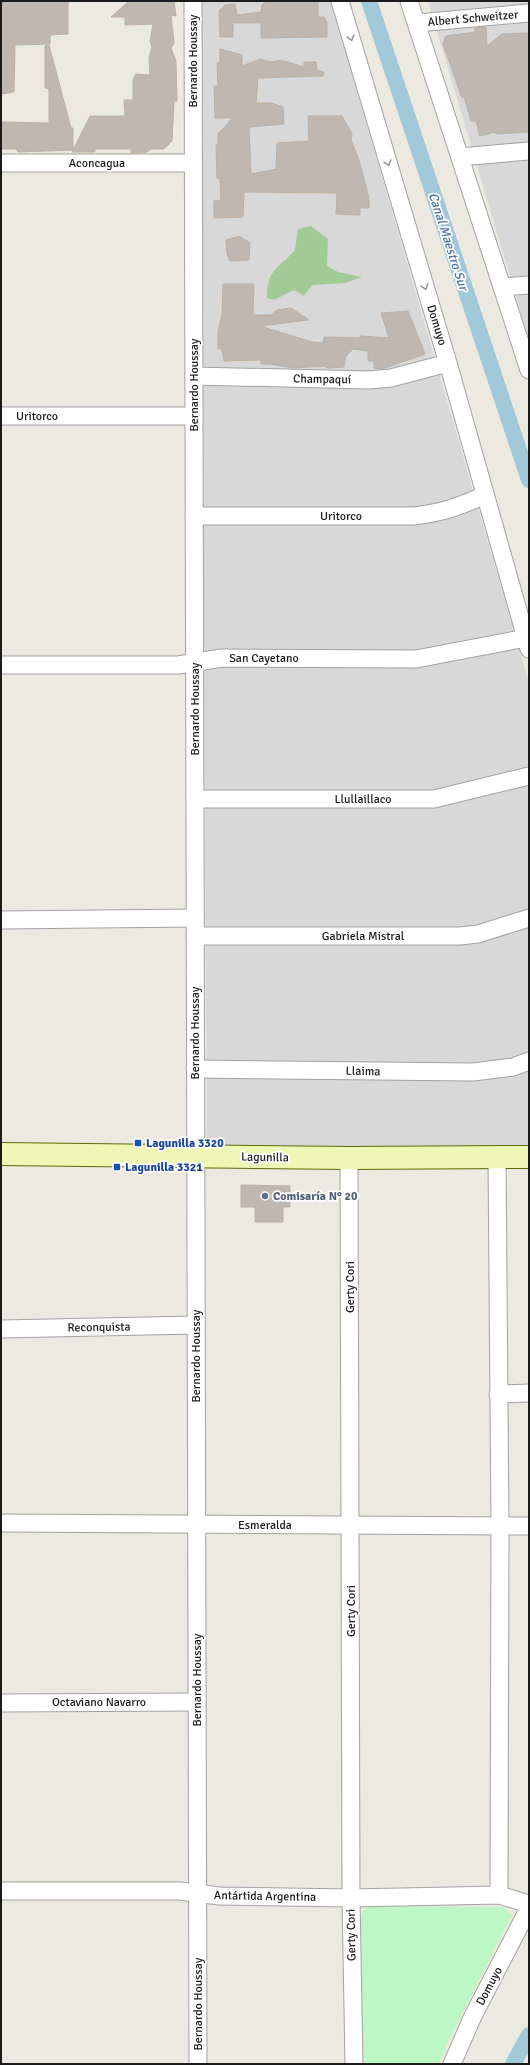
<svg xmlns="http://www.w3.org/2000/svg" width="530" height="2065" font-family="Signika,sans-serif">
<style>
.residential{fill:#d9d8d8}
.forest{fill:#a2ca96}
.park{fill:#bdf7c5}
.lines{fill:none;stroke-linecap:round;stroke-linejoin:round}
.canal{stroke:#a2c9d9;stroke-width:16}
.building{fill:#c0b8b0;stroke:#bdb0a4}
.minor-casing{stroke:#a2a2a2;stroke-width:19}
.secondary-casing{stroke:#5a6c08;stroke-width:24}
.minor{stroke:#fff;stroke-width:17}
.secondary{stroke:#eff7b4;stroke-width:22}
.oneway{stroke:#989898}
.transit-dot{fill:#1a4fb4;stroke:#fff;stroke-width:1.5}
.service-dot{fill:#5c6f8a;stroke:#fff;stroke-width:1.5}
.labels{text-anchor:middle;stroke-width:3.5;stroke-linejoin:round;paint-order:stroke}
.street-label{font-size:12px;fill:#1b1b1b;stroke:#fff}
.transit-label{font-size:12px;font-weight:bold;fill:#164399;stroke:#fff;text-anchor:start}
.service-label{font-size:12px;font-weight:bold;fill:#4e5e75;stroke:#fff;text-anchor:start}
.water-label{font-size:13px;font-style:italic;fill:#4c73a6;stroke:#fff}
</style>
<rect width="100%" height="100%" fill="#ece9e0"/>
<!-- residential -->
<g class="residential">
<path d="M199,1H331L529,683V1151L207,1148Z"/>
<path d="M429,1H529V340L429,5Z"/>
</g>
<!-- forest -->
<path class="forest" d="M311,226L328,239L327,266L338,272L362,277L345,283L312,285L304,296L294,290L274,300L267,298C267,269 278,269 295,250L298,229Z"/>
<!-- park -->
<path class="park" d="M368,1906L504,1907L512,1915L446,2046L439,2064H362L360,1915Z"/>
<g class="lines">
<!-- canal -->
<g class="canal">
<path d="M369,1L529,480"/>
<path d="M513,2064L529,2035"/>
</g>
</g>
<!-- building -->
<g class="building">
<path d="M1,1H68V34L50,35V44L15,45L14,92L1,94Z"/>
<path d="M174,1L176,16L171,15L174,43L171,48L176,61L177,101H174L172,141L164,149H151L147,152L131,153V149H95V152H72L90,116H125L124,100H133V79L136,74L150,75L149,58L152,47L150,41L153,24L125,25V17H111L128,2Z"/>
<path d="M267,1H318V17H324L327,22V37L261,38V23H233V37H220L219,11L225,5L235,4L237,15L261,12L262,5Z"/>
<path d="M486,27L487,46L502,34L529,33V132L497,134L494,132L480,136L476,121H471L464,97L462,98L443,44L446,36L475,32V28Z"/>
<path d="M49,45L71,128H73V150L18,152L16,149H1V122L49,123V89L45,88V46Z"/>
<path d="M220,49L242,55V66L260,59L272,62L281,60L304,67V62H316L317,70L324,72L323,76L258,78L256,103H272L283,107L284,124L249,127L251,174L276,169L277,143L309,141L308,116H342L352,134L351,140L359,160L369,198V208H360V215L336,214L337,193L244,192L243,217L214,218V201L221,200L220,179L217,178L216,145H218V134L233,118H215L214,86H218L217,63L220,62Z"/>
<path d="M239,236L250,243L249,260L230,261L227,254L226,240Z"/>
<path d="M223,284H254L253,315H271L277,310L291,308L309,320L260,326L312,342L323,343L324,337L360,338V336L389,338L381,313L408,311L425,354L382,369L374,368V361H368V351L353,349L346,356L344,367L327,368L326,366L293,368L270,364H261V360L224,361L222,349H218V331L222,316Z"/>
<path d="M241,1185L290,1186V1207H283V1222H255V1207H241Z"/>
</g>
<g class="lines">
<!-- minor casing -->
<g class="minor-casing">
<g id="minor">
<path d="M193,1L198,2064"/>
<path d="M340,1L448,363L529,649"/>
<path d="M409,1L529,370"/>
<path d="M417,23L529,13"/>
<path d="M460,157L529,151"/>
<path d="M1,163H193"/>
<path d="M502,287L529,285"/>
<path d="M194,376L369,380L391,378L448,363"/>
<path d="M1,416H194"/>
<path d="M194,516H413C442,513 458,507 485,495"/>
<path d="M1,665H178L222,658L416,659L526,638"/>
<path d="M195,799H434L529,776"/>
<path d="M1,920L195,918"/>
<path d="M195,936H460L478,934L529,918"/>
<path d="M195,1069L473,1072L513,1067L529,1061"/>
<path d="M497,1157L500,1526L499,1895"/>
<path d="M349,1158L351,1898L354,2064"/>
<path d="M1,1329L196,1325"/>
<path d="M498,1394L529,1393"/>
<path d="M1,1523L529,1526"/>
<path d="M1,1703L197,1702"/>
<path d="M1,1891H180L219,1896L351,1898L499,1895L529,1904"/>
<path d="M452,2064L473,2016L529,1908"/>
</g>
</g>
<!-- secondary casing -->
<g class="secondary-casing">
<path id="secondary" d="M1,1154L349,1158L529,1157"/>
</g>
<!-- minor -->
<use href="#minor" class="minor"/>
<!-- secondary -->
<use href="#secondary" class="secondary"/>
</g>
<!-- one-way arrows -->
<defs><path id="oneway-chevron" d="M-2-3.5L2.5 0L-2 3.5" fill="none" stroke-width="1.6" stroke-linecap="round" stroke-linejoin="round"/></defs>
<g class="oneway">
<use href="#oneway-chevron" transform="translate(351 38) rotate(73)"/>
<use href="#oneway-chevron" transform="translate(388 163) rotate(73)"/>
<use href="#oneway-chevron" transform="translate(425 287) rotate(73)"/>
</g>
<!-- markers -->
<g class="transit-dot">
<rect x="134" y="1139" width="8" height="8" rx="2"/>
<rect x="113" y="1163" width="8" height="8" rx="2"/>
</g>
<circle class="service-dot" cx="265" cy="1196" r="4"/>
<g class="labels">
<!-- street labels -->
<g class="street-label">
<text transform="translate(473 18) rotate(-5)" y="4">Albert Schweitzer</text>
<text transform="translate(193 61) rotate(-90)" y="4">Bernardo Houssay</text>
<text x="97" y="167">Aconcagua</text>
<text transform="translate(437 325) rotate(73)" y="4">Domuyo</text>
<text transform="translate(322 379) rotate(1)" y="4">Champaquí</text>
<text transform="translate(194 385) rotate(-90)" y="4">Bernardo Houssay</text>
<text x="37" y="420">Uritorco</text>
<text x="341" y="520">Uritorco</text>
<text x="264" y="662">San Cayetano</text>
<text transform="translate(195 709) rotate(-90)" y="4">Bernardo Houssay</text>
<text x="363" y="803">Llullaillaco</text>
<text x="363" y="940">Gabriela Mistral</text>
<text transform="translate(195 1033) rotate(-90)" y="4">Bernardo Houssay</text>
<text transform="translate(363 1071) rotate(1)" y="4">Llaima</text>
<text transform="translate(265 1157) rotate(1)" y="4">Lagunilla</text>
<text transform="translate(350 1287) rotate(-90)" y="4">Gerty Cori</text>
<text transform="translate(99 1327) rotate(-1)" y="4">Reconquista</text>
<text transform="translate(196 1356) rotate(-90)" y="4">Bernardo Houssay</text>
<text x="265" y="1529">Esmeralda</text>
<text transform="translate(351 1611) rotate(-90)" y="4">Gerty Cori</text>
<text transform="translate(197 1680) rotate(-90)" y="4">Bernardo Houssay</text>
<text x="99" y="1706">Octaviano Navarro</text>
<text transform="translate(265 1896) rotate(1)" y="4">Antártida Argentina</text>
<text transform="translate(351 1935) rotate(-91)" y="4">Gerty Cori</text>
<text transform="translate(489 1986) rotate(-62)" y="4">Domuyo</text>
<text transform="translate(198 2004) rotate(-90)" y="4">Bernardo Houssay</text>
</g>
<!-- transit labels -->
<g class="transit-label">
<text x="146" y="1147">Lagunilla 3320</text>
<text x="125" y="1171">Lagunilla 3321</text>
</g>
<!-- service labels -->
<g class="service-label">
<text x="273" y="1200">Comisaría N° 20</text>
</g>
<!-- water labels -->
<g class="water-label">
<text transform="translate(449 241) rotate(72)" y="5">Canal Maestro Sur</text>
</g>
</g>
<!-- border -->
<rect width="530" height="2065" fill="none" stroke="#1b1b1b" stroke-width="4"/>
</svg>
